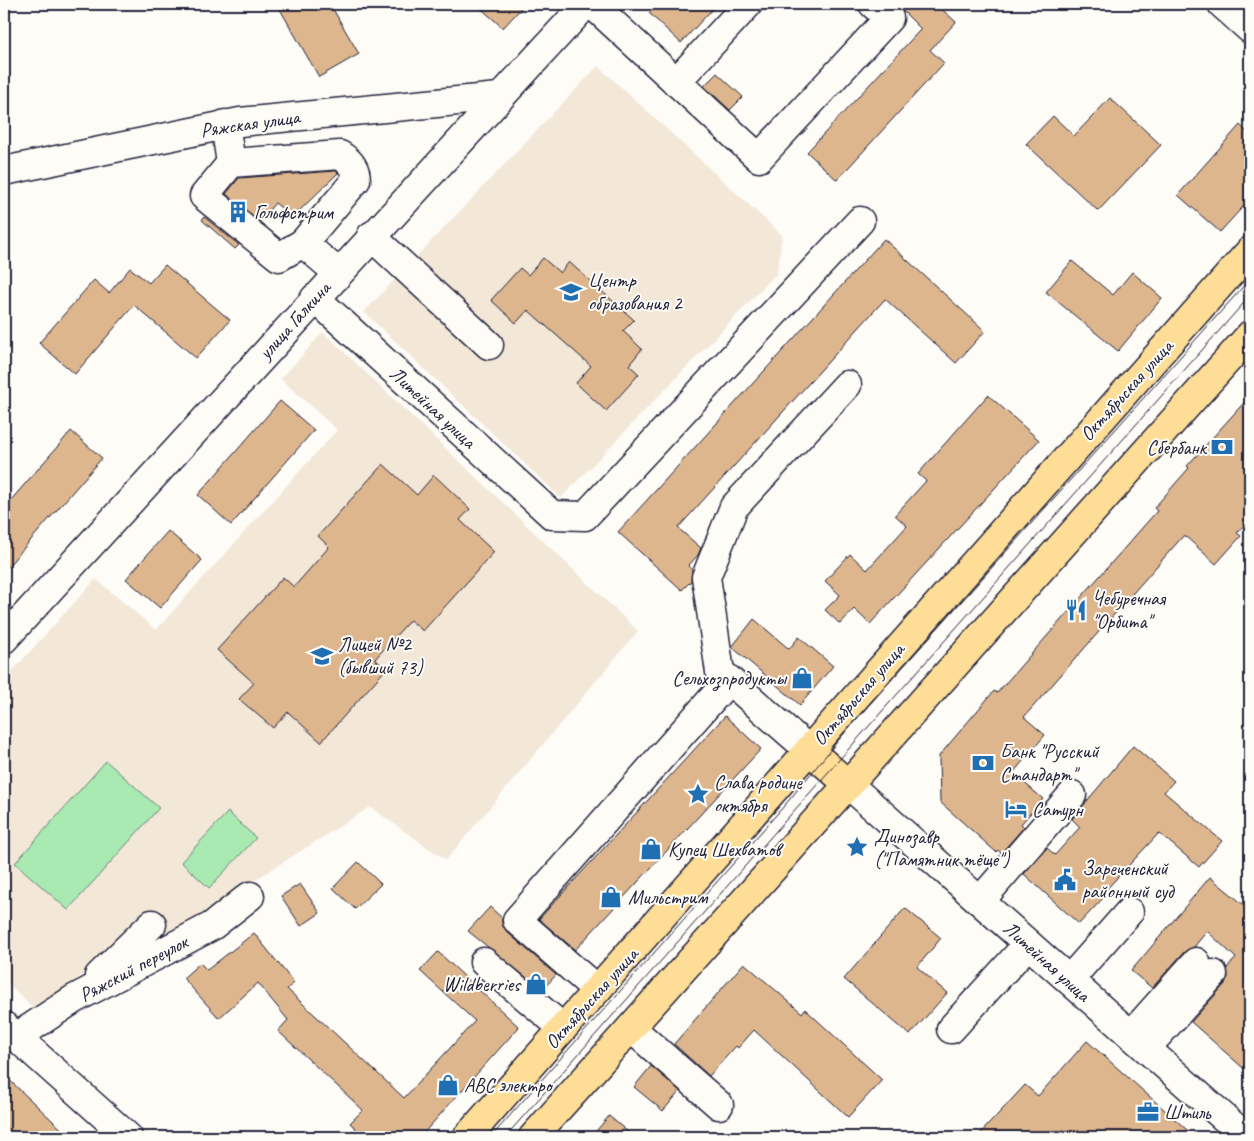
<svg xmlns="http://www.w3.org/2000/svg" width="1254" height="1141" font-family="Caveat,sans-serif">
<style>
.built{fill:#f3e7d8}
.green{fill:#a9e9b2;stroke:#668676}
.building{fill:#ddb68e;stroke:#22223b}
.lines{fill:none;stroke-linecap:round;stroke-linejoin:round}
.minor-casing{stroke:#22223b;stroke-width:31}
.major-casing{stroke:#22223b;stroke-width:31}
.minor{stroke:#fdfcf7;stroke-width:28}
.major{stroke:#fedd96;stroke-width:28}
.tram{stroke:#22223b;stroke-width:1}
.labels{text-anchor:middle;stroke-width:4;stroke-linejoin:round;paint-order:stroke}
.street-label{font-size:20px;fill:#22223b;stroke:#fdfcf7}
.poi-label{font-size:20px;fill:#22223b;stroke:#fdfcf7;text-anchor:start}
</style>
<rect width="100%" height="100%" fill="#fdfcf7"/>
<filter id="ink" filterUnits="userSpaceOnUse"><feTurbulence type="fractalNoise" baseFrequency=".02" numOctaves="2"/><feDisplacementMap in="SourceGraphic" scale="10" xChannelSelector="R" yChannelSelector="G"/><feConvolveMatrix kernelMatrix="1 2 1 2 8 2 1 2 1" color-interpolation-filters="sRGB"/></filter>
<g filter="url(#ink)">
<!-- built -->
<g class="built">
<path d="M598,66L782,235L777,273L561,498L364,312Z"/>
<path d="M323,332L638,631L446,860L370,807L113,970L97,964L36,1010L4,980V680L96,579L156,630L337,430L281,379Z"/>
</g>
<!-- green -->
<g class="green">
<path d="M106,761L159,808L68,910L15,863Z"/>
<path d="M228,812L256,838L209,888L181,862Z"/>
</g>
<!-- building -->
<g class="building">
<path d="M277,4H330L359,54L319,77Z"/>
<path d="M476,4H525L503,28Z"/>
<path d="M658,4H717L681,43L649,13Z"/>
<path d="M896,4H936L956,22L930,50L944,63L837,180L807,152L921,29Z"/>
<path d="M717,73L743,97L730,110L704,86Z"/>
<path d="M1110,98L1161,145L1098,211L1026,144L1053,116L1074,136Z"/>
<path d="M1240,125L1250,135V199L1220,232L1178,195Z"/>
<path d="M336,171L338,173L293,217L275,203L260,221L226,194L239,178Z"/>
<path d="M204,217L239,245L235,249L202,220Z"/>
<path d="M884,239L985,331L956,363L885,299L678,528L701,548L698,555L688,566L692,569L691,581L682,590L618,532Z"/>
<path d="M543,258L560,273L569,262L634,320L623,331L642,349L629,365L639,374L606,411L576,383L591,366L528,310L516,323L491,300L520,268L528,275Z"/>
<path d="M1072,261L1113,295L1132,272L1162,298L1118,351L1046,292Z"/>
<path d="M165,265L230,320L196,358L134,305L75,374L39,343L94,280L109,293L130,268L149,283Z"/>
<path d="M988,395L1039,440L870,624L854,609L840,624L825,610L840,595L825,581L850,554L867,570L907,526L895,515L926,481L918,474Z"/>
<path d="M1250,396V518L1237,533L1241,536L1216,564L1184,535L1024,717L1045,735L1013,773L1043,799L1021,824L1024,827L1001,853L998,850L996,852L940,802L939,756L994,691L997,693L1157,511L1154,508L1189,468L1187,466Z"/>
<path d="M280,401L314,430L231,525L198,495Z"/>
<path d="M71,431L102,458L4,571V508Z"/>
<path d="M383,464L417,495L434,475L470,509L460,520L494,552L423,631L410,620L375,659L386,669L321,742L288,712L273,728L239,699L254,683L217,650L283,577L294,587L329,547L318,536Z"/>
<path d="M168,531L202,560L160,608L126,579Z"/>
<path d="M754,619L789,649L799,637L833,666L800,705L732,647Z"/>
<path d="M725,716L761,749L575,950L539,919Z"/>
<path d="M1133,746L1174,781L1164,792L1222,841L1199,867L1159,833L1102,894L1105,896L1079,924L1024,874L1047,848L1055,855L1080,827L1072,819Z"/>
<path d="M358,862L381,884L355,909L333,888Z"/>
<path d="M1210,877L1250,910V1074L1191,1022L1225,984L1228,977L1227,968L1236,958L1207,931L1194,947L1184,952L1152,988L1131,971Z"/>
<path d="M300,884L320,913L301,926L281,896Z"/>
<path d="M490,907L502,918V925L507,932L556,975L542,990L468,931Z"/>
<path d="M905,908L941,938L917,967L947,993L910,1035L844,979Z"/>
<path d="M254,933L294,983L287,989L404,1098L475,1021L420,971L438,952L519,1027L420,1137H365L350,1123L363,1110L278,1031L288,1020L258,983L219,1018L183,978L200,963L207,970Z"/>
<path d="M744,963L802,1013L805,1009L882,1080L848,1117L754,1030L738,1048L736,1046L709,1076L674,1044Z"/>
<path d="M1087,1041L1195,1137H977L1025,1085L1038,1096Z"/>
<path d="M651,1066L680,1091L663,1111L634,1087Z"/>
<path d="M4,1075L70,1137H4Z"/>
<path d="M609,1116L634,1137H591Z"/>
</g>
<g class="lines">
<!-- minor casing -->
<g class="minor-casing">
<g id="minor">
<path d="M592,4L759,158L889,18L873,4"/>
<path d="M1222,4L1250,29"/>
<path d="M676,82L748,4"/>
<path d="M225,124L231,163L340,155C350,161 356,168 356,180L303,243L337,272"/>
<path d="M231,163L204,196L279,257L303,243"/>
<path d="M4,171L240,122L499,97"/>
<path d="M371,236L489,345"/>
<path d="M315,298L552,515L585,516L860,221"/>
<path d="M4,639L586,4"/>
<path d="M809,750L720,672L706,577L734,507L847,385"/>
<path d="M849,785L1246,1137"/>
<path d="M980,901L1072,795"/>
<path d="M484,962L563,1028"/>
<path d="M99,976L152,924"/>
<path d="M1069,980L1129,912"/>
<path d="M597,990L517,920L729,680"/>
<path d="M4,1026L128,1137"/>
<path d="M631,1028L719,1105"/>
<path d="M951,1029L1028,944"/>
<path d="M1131,1035L1196,962"/>
<path d="M15,1038L74,999L212,926L250,896"/>
<path d="M1146,1048L1213,974"/>
</g>
</g>
<!-- major casing -->
<g class="major-casing">
<g id="major">
<path d="M809,750L849,785"/>
<path d="M467,1137L1250,251"/>
<path d="M533,1137L1250,335"/>
</g>
</g>
<!-- minor -->
<use href="#minor" class="minor"/>
<!-- major -->
<use href="#major" class="major"/>
<!-- tram -->
<g class="tram">
<path d="M491,1137L785,805L851,725L1250,279"/>
<path d="M505,1137L1250,296"/>
</g>
</g>
</g>
<!-- icons -->
<defs>
<g id="building-bare" transform="scale(1.725)"><path d="M-4-6H4V6H1V3H-1V6H-4ZM-2.5-4.3h1.7v1.8h-1.7ZM.8-4.3h1.7v1.8H.8ZM-2.5-1h1.7V.8h-1.7ZM.8-1h1.7V.8H.8Z" fill="#1f6fb2" stroke="#fdfcf7" stroke-width="2.5" paint-order="stroke"/></g>
<g id="school-bare" transform="scale(1.725)"><path d="M0-5L7-2L0 1L-7-2ZM-4 1L0 2.5L4 1V4Q0 6-4 4Z" fill="#1f6fb2" stroke="#fdfcf7" stroke-width="2.5" paint-order="stroke"/></g>
<g id="bank-bare" transform="scale(1.725)"><path d="M-6-4H6V4H-6ZM0-2.3a2.3 2.3 0 1 0 0 4.6a2.3 2.3 0 1 0 0-4.6Z" fill="#1f6fb2" stroke="#fdfcf7" stroke-width="2.5" paint-order="stroke"/></g>
<g id="restaurant-bare" transform="scale(1.725)"><path d="M-5-6h1v4h1v-4h1v4h1v-4h1v5L-1.5 .5V6h-2V.5L-5-1ZM5-6V6H3V1.5H1.5Q1.5-4 5-6Z" fill="#1f6fb2" stroke="#fdfcf7" stroke-width="2.5" paint-order="stroke"/></g>
<g id="shop-bare" transform="scale(1.725)"><path d="M-5-2.5h2.3a2.7 3.5 0 0 1 5.4 0H5L5.5 6h-11ZM-1.5-2.5h3a1.5 2.3 0 0 0-3 0Z" fill="#1f6fb2" stroke="#fdfcf7" stroke-width="2.5" paint-order="stroke"/></g>
<g id="sight-bare" transform="scale(1.725)"><path d="M0-6L1.8-2.2L6-1.7L2.9 1.2L3.7 5.4L0 3.3L-3.7 5.4L-2.9 1.2L-6-1.7L-1.8-2.2Z" fill="#1f6fb2" stroke="#fdfcf7" stroke-width="2.5" paint-order="stroke"/></g>
<g id="hotel-bare" transform="scale(1.725)"><path d="M-6-4.5h1.5V1H6V5H4.5V3h-9V5H-6ZM-4 0a1.8 1.8 0 1 1 3.6 0ZM.5 0V-2.5h3Q6-2.5 6 0Z" fill="#1f6fb2" stroke="#fdfcf7" stroke-width="2.5" paint-order="stroke"/></g>
<g id="civic-bare" transform="scale(1.725)"><path d="M-.6-6.5H3V-4.5H.6V-3L4-1V1h2V6H-6V1h2V-1L-.6-3ZM-1.2 2.5V6h2.4V2.5Z" fill="#1f6fb2" stroke="#fdfcf7" stroke-width="2.5" paint-order="stroke"/></g>
<g id="office-bare" transform="scale(1.725)"><path d="M-6-3h4V-5.5h4V-3h4V5H-6ZM-1-4.5V-3h2v-1.5ZM-6 0V1H6V0Z" fill="#1f6fb2" stroke="#fdfcf7" stroke-width="2.5" paint-order="stroke"/></g>
</defs>
<g fill-rule="evenodd">
<use href="#building-bare" x="238" y="212"/>
<use href="#school-bare" x="571" y="292"/>
<use href="#bank-bare" x="1222" y="447"/>
<use href="#restaurant-bare" x="1076" y="610"/>
<use href="#school-bare" x="322" y="656"/>
<use href="#shop-bare" x="802" y="678"/>
<use href="#bank-bare" x="983" y="763"/>
<use href="#sight-bare" x="698" y="794"/>
<use href="#hotel-bare" x="1016" y="809"/>
<use href="#sight-bare" x="857" y="847"/>
<use href="#shop-bare" x="651" y="849"/>
<use href="#civic-bare" x="1065" y="880"/>
<use href="#shop-bare" x="611" y="897"/>
<use href="#shop-bare" x="536" y="984"/>
<use href="#shop-bare" x="448" y="1085"/>
<use href="#office-bare" x="1148" y="1112"/>
</g>
<g class="labels">
<!-- street labels -->
<g class="street-label">
<text transform="translate(250 123) rotate(-8)" y="7">Ряжская улица</text>
<text transform="translate(294 320) rotate(-48)" y="7">улица Галкина</text>
<text transform="translate(1126 390) rotate(-48)" y="7">Октябрьская улица</text>
<text transform="translate(433 407) rotate(43)" y="7">Литейная улица</text>
<text transform="translate(858 694) rotate(-49)" y="7">Октябрьская улица</text>
<text transform="translate(1047 961) rotate(42)" y="7">Литейная улица</text>
<text transform="translate(133 968) rotate(-28)" y="7">Ряжский переулок</text>
<text transform="translate(591 998) rotate(-48)" y="7">Октябрьская улица</text>
</g>
<!-- poi labels -->
<g class="poi-label">
<text x="254" y="219">Гольфстрим</text>
<text x="588" y="287">Центр<tspan x="588" dy="23">образования 2</tspan></text>
<text x="1206" y="454" text-anchor="end">Сбербанк</text>
<text x="1092" y="605">Чебуречная<tspan x="1092" dy="23">"Орбита"</tspan></text>
<text x="338" y="651">Лицей №2<tspan x="338" dy="23">(бывший 73)</tspan></text>
<text x="786" y="685" text-anchor="end">Сельхозпродукты</text>
<text x="1000" y="758">Банк "Русский<tspan x="1000" dy="23">Стандарт"</tspan></text>
<text x="714" y="789">Слава родине<tspan x="714" dy="23">октября</tspan></text>
<text x="1032" y="816">Сатурн</text>
<text x="874" y="843">Динозавр<tspan x="874" dy="23">("Памятник тёще")</tspan></text>
<text x="668" y="856">Купец Шехватов</text>
<text x="1082" y="875">Зареченский<tspan x="1082" dy="23">районный суд</tspan></text>
<text x="628" y="904">Мильстрим</text>
<text x="520" y="991" text-anchor="end">Wildberries</text>
<text x="464" y="1092">АВС электро</text>
<text x="1164" y="1119">Штиль</text>
</g>
</g>
<!-- margin -->
<rect width="1254" height="1141" fill="none" stroke="#fdfcf7" stroke-width="20"/>
<rect x="10" y="10" width="1234" height="1121" fill="none" stroke="#22223b" stroke-width="2" filter="url(#ink)"/>
</svg>
